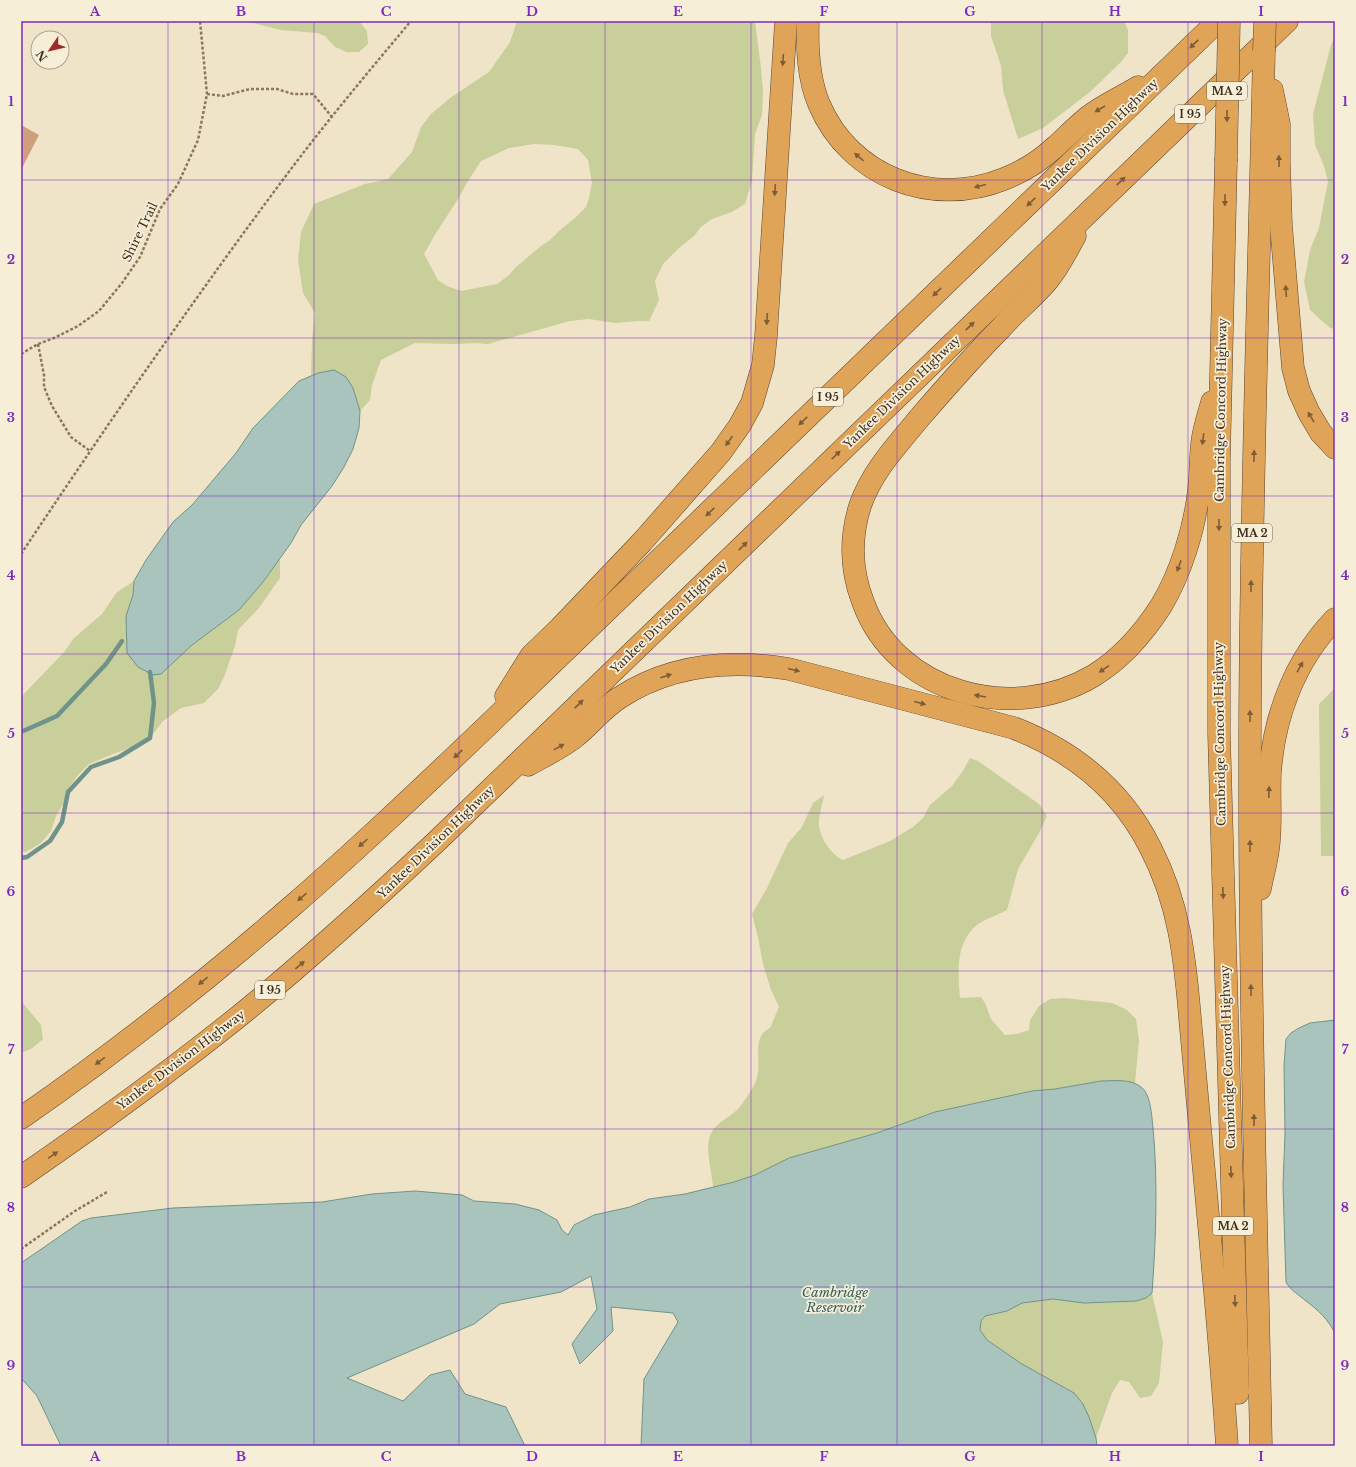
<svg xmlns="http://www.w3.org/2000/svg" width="1356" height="1467" font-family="'Libre Baskerville',serif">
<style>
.green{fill:#c9cf9b;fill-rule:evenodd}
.water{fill:#a9c4bc;stroke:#6f938a}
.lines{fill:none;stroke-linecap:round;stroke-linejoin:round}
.stream{stroke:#6f938a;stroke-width:4.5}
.building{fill:#cf9f7d}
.highway-casing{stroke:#5b4430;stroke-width:23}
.path{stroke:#8d765c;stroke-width:2.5;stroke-dasharray:3 2;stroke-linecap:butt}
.highway{stroke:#e0a458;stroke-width:22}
.highway-bridge-casing{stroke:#5b4430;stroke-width:23;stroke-linecap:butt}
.highway-bridge{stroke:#e0a458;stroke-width:22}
.oneway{fill:#7e5d36}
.grid{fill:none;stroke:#7b2cbf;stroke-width:1;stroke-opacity:0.55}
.labels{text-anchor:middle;stroke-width:3.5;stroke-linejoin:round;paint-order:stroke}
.shield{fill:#f7eed8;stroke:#756857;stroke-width:1}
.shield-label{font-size:11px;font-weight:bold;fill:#3d2e20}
.street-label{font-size:12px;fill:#3d2e20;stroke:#f7eed8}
.water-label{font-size:13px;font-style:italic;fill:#2f5d5a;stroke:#f7eed8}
.neatline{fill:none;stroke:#7b2cbf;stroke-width:1.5}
.grid-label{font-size:13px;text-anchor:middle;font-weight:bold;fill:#7b2cbf}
</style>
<rect width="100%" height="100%" fill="#f0e4c8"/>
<!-- green -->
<g class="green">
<path d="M245,21H359L367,31L368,44L359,52H346L338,48H336L325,36L317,33L281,30Z"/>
<path d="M517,21H755L761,68L763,92L762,115L755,134L752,181L745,204L732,212L712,219L701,227L694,236L679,248L663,264L655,281L659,300L649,321H638L615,323L589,319L570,321L488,344L477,343L455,344L415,343L381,360L372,385L370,400L360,411L353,388L318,373L311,375L312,340L315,313L303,293L298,260L301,232L314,204L365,184L388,179L412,152L421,127L431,114L450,98L489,72L510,42ZM534,144L554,145L578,149L588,160L592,183L589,198L586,207L575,218L559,231L550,240L541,246L516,267L509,275L497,284L461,291L447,286L438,280L424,254L436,233L458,199L468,181L481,161L509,148Z"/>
<path d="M991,21H1124L1128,30V53L1121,62L1090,92L1043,128L1018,139L1003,90L1001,66L991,36Z"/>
<path d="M1335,37V329L1330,328L1310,310L1304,282L1310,250L1319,228L1328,181L1324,166L1315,145L1313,114L1331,45Z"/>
<path d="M280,558V578L259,608L238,630L235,646L224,677L218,689L204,703L181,708L163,721L151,737L135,746L113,754L89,764L78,775L66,792L64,803L56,816L51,831L41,843L26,852L21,851V697L65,651L73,639L102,614L116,593L134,581L133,595L126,616L161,674L192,645L239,610L263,582Z"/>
<path d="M1335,688V856H1321L1319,704Z"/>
<path d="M970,758L978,761L1039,804L1047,816L1039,833L1018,869L1007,910C998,915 985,919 977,925C955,943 958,973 960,998L981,997L985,1003L991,1019L1005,1035L1017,1034L1029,1030L1030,1020L1039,1006L1050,999L1064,998L1112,1003L1127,1010L1136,1019L1139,1041L1135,1083L1119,1081H1101L1055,1089L1031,1091L935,1112L877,1133L789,1158L755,1175L734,1182L713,1187C712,1174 706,1152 709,1139C713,1123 728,1119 738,1109C742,1105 755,1085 756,1081C763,1063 750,1037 770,1028L779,1007L771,990L763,964L758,937L752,914L767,888L788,843L802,827L813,803L824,795C823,804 818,816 819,826C821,840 831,854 843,860L890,841L913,827L923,818L930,805L952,786L964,769Z"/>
<path d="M21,1001L41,1025L43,1039L31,1049L21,1053Z"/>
<path d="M1152,1293L1163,1342L1159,1383L1151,1396L1140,1398L1129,1382L1120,1380L1112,1393L1096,1438L1089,1417L1083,1404L1074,1393L1022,1364L987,1340L980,1330L981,1321L985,1316L1007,1311L1022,1303L1053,1299L1084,1303L1118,1301L1146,1298Z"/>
</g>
<!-- water -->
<g class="water">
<path d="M334,370L346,377L353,388L360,411L359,428L353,449L344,467L332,486L301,525L291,543L263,582L239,610L192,645L161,674L153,675L138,667L127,653L126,616L133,595L134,581L146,560L173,522L192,505L236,453L253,428L299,381L318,373Z"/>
<path d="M1335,1020V1334C1330,1321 1317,1309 1306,1301C1299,1295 1290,1290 1286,1282L1283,1185L1285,1133L1284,1065L1286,1039L1291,1033L1299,1028L1310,1023Z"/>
<path d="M1101,1081C1113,1081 1132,1078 1142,1088C1144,1089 1146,1093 1147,1095C1151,1103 1152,1119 1153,1128C1158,1180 1156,1240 1152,1293L1146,1298L1136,1301L1084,1303L1053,1299L1022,1303L1007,1311L985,1316L981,1321L980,1330L987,1340L1022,1364L1074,1393L1083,1404L1089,1417L1096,1438L1097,1446H641L644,1379L678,1322L673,1313L611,1307L613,1331L580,1364L572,1344L597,1309L591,1276L561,1292L500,1304L474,1324L347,1378L403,1401L430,1375L450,1370L465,1394L506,1407L525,1446H61L37,1396L21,1378V1263L82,1221L91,1218L173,1208L322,1202L372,1194L415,1191L462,1195L474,1201L515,1204L539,1210L557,1220L562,1230L568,1235L574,1225L594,1215L630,1207L649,1199L685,1194L734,1182L755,1175L789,1158L877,1133L935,1112L1032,1091L1055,1089Z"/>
</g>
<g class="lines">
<!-- stream -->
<g class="stream">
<path d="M21,732L57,716L106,664L122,641"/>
<path d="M21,858L27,857L50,841L62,822L68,792L91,767L119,757L150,738L154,703L150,672"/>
</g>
</g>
<!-- building -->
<path class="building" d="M21,125L39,135L21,170Z"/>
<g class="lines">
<!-- highway casing -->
<g class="highway-casing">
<g id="highway">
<path d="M808,21C807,49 808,78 819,104C850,177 932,208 1004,179C1022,172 1040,161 1055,147C1066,137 1077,126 1088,117C1103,105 1122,97 1138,87"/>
<path d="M1272,90L1279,124V163L1281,225L1293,368L1299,391L1309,413L1321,433L1335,448"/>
<path d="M1226,161L1219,459V734L1238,1393"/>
<path d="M1075,236C1067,250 1059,267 1048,280C1034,297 1016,311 1001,328C973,356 947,386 921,416C898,444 872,471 860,506C850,538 851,571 863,602C896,693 1012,724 1093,676C1121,659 1143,634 1161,606C1181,573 1195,527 1199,489C1201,472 1200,454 1203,437C1205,425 1209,413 1212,402"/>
<path d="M506,696L531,656L560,628L642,542L721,452L740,425L752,403L763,365L766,336L786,21"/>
<path d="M528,765C542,757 563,747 575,737C590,725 602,709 619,698C671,664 729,659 789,669L1014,728C1075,752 1122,790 1151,849C1179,903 1185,958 1190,1018C1193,1051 1196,1084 1199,1117C1209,1227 1220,1336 1227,1446"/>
<path d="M1260,889C1263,873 1268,857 1269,841C1271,819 1269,796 1270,773C1274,716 1295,660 1335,619"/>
<path d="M21,1118C115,1053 205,982 291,907C358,849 422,788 486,727L1218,21"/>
<path d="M21,1177C95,1126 168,1073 238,1017C307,961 372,902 437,841L1287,21"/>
<path d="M1261,1446C1256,1205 1249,965 1250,724C1251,499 1259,275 1264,51"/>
</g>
</g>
<!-- path -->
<g class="path">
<path d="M207,94L223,96L250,89H277L293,94H313L332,117"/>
<path d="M38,344L44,375V387L52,406L71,437L90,451"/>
<path d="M21,354L38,344L54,338L78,326L99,311L122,283L140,257L160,209L178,184L198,140L207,94L200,21"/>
<path d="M21,554C107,425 195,297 288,173C327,121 369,71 411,21"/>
<path d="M21,1249L75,1211L107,1192"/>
</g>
<!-- highway -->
<use href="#highway" class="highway"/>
<!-- highway-bridge casing -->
<g class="highway-bridge-casing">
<g id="highway-bridge">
<path d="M1264,51L1265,21"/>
<path d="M1226,161L1229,21"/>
</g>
</g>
<!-- highway-bridge -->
<use href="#highway-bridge" class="highway-bridge"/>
</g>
<!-- one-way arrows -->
<defs><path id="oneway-solid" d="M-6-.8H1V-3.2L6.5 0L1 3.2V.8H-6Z"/></defs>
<g class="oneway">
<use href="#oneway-solid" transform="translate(1194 44) rotate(136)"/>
<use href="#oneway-solid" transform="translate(783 60) rotate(94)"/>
<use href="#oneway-solid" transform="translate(1100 109) rotate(149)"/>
<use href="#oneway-solid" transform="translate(1227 116) rotate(91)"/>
<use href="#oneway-solid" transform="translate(859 157) rotate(-140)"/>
<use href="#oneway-solid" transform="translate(1279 161) rotate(-91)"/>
<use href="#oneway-solid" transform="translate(1121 181) rotate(-44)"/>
<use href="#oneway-solid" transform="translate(980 186) rotate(166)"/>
<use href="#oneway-solid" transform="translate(775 190) rotate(94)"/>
<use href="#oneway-solid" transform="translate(1225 200) rotate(91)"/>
<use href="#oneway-solid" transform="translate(1031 202) rotate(136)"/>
<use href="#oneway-solid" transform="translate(1286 291) rotate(-94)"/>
<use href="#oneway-solid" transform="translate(937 292) rotate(136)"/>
<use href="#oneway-solid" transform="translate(767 319) rotate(94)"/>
<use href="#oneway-solid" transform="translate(970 326) rotate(-44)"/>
<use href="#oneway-solid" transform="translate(1311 417) rotate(-121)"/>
<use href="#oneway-solid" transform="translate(803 421) rotate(136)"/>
<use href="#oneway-solid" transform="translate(1203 439) rotate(98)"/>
<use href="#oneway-solid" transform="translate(729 441) rotate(125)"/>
<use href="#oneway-solid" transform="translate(836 455) rotate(-44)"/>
<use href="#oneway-solid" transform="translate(1254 456) rotate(-89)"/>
<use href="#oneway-solid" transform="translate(710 512) rotate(136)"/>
<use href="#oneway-solid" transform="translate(1219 525) rotate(90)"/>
<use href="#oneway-solid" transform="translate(743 546) rotate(-44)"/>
<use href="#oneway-solid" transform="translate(1179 566) rotate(110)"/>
<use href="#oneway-solid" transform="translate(1251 586) rotate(-89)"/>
<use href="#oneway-solid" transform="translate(1300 667) rotate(-61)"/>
<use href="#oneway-solid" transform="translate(1104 669) rotate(145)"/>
<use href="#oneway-solid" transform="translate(794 670) rotate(14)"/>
<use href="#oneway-solid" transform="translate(666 676) rotate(-18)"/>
<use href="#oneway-solid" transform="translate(980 696) rotate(-170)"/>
<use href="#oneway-solid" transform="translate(920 703) rotate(15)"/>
<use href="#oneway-solid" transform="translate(579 704) rotate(-44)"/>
<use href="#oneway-solid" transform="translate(1250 716) rotate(-90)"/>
<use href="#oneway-solid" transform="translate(559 747) rotate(-29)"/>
<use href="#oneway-solid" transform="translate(458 754) rotate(137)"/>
<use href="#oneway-solid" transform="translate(1269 792) rotate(-88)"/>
<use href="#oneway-solid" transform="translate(363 843) rotate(138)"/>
<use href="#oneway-solid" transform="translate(1250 846) rotate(-90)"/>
<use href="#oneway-solid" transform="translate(1223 893) rotate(88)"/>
<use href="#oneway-solid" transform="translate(302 897) rotate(139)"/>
<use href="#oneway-solid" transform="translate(300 965) rotate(-40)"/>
<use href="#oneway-solid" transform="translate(203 981) rotate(141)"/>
<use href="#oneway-solid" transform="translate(1251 990) rotate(-91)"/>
<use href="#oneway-solid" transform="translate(100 1061) rotate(143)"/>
<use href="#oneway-solid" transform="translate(1254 1120) rotate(-91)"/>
<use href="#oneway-solid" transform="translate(53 1155) rotate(-35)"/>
<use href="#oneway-solid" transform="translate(1231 1172) rotate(88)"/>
<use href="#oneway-solid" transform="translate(1235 1301) rotate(88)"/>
</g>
<!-- grid -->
<path class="grid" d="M168,21V1446M314,21V1446M459,21V1446M605,21V1446M751,21V1446M897,21V1446M1042,21V1446M1188,21V1446M21,180H1335M21,338H1335M21,496H1335M21,654H1335M21,813H1335M21,971H1335M21,1129H1335M21,1287H1335"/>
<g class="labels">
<!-- shield labels -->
<g class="shield">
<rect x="1207" y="82" width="40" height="18" rx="3"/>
<rect x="1175" y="105" width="30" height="18" rx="3"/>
<rect x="813" y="388" width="30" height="18" rx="3"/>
<rect x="1232" y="524" width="40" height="18" rx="3"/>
<rect x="255" y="981" width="30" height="18" rx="3"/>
<rect x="1213" y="1217" width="40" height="18" rx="3"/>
</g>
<g class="shield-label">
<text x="1227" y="95">MA 2</text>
<text x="1190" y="118">I 95</text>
<text x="828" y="401">I 95</text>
<text x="1252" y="537">MA 2</text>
<text x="270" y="994">I 95</text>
<text x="1233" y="1230">MA 2</text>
</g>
<!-- street labels -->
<g class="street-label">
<text transform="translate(1100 135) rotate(-44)" y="4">Yankee Division Highway</text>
<text transform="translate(140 232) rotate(-64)" y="4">Shire Trail</text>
<text transform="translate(902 392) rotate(-44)" y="4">Yankee Division Highway</text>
<text transform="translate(1221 410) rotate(-89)" y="4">Cambridge Concord Highway</text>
<text transform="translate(669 617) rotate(-44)" y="4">Yankee Division Highway</text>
<text transform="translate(1220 734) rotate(-91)" y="4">Cambridge Concord Highway</text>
<text transform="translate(436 842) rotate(-44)" y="4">Yankee Division Highway</text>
<text transform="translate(1228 1057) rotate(-92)" y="4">Cambridge Concord Highway</text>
<text transform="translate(181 1060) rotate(-37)" y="4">Yankee Division Highway</text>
</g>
<!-- water labels -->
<g class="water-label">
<text x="835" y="1297">Cambridge<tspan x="835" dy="15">Reservoir</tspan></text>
</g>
</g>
<!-- border -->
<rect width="1356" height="1467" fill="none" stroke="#f7eed8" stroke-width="44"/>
<!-- north arrow -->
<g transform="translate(50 50) rotate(235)"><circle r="19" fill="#f7eed8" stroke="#ada18e"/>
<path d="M0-3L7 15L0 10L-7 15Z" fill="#9e2a2b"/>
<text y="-6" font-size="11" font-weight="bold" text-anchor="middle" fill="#3d2e20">N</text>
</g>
<rect x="22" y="22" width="1312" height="1423" class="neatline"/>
<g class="grid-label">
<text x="95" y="16">A</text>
<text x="241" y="16">B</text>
<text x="386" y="16">C</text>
<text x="532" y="16">D</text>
<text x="678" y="16">E</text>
<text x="824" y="16">F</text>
<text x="970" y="16">G</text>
<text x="1115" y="16">H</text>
<text x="1261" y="16">I</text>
<text x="11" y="106">1</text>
<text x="1345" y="106">1</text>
<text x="11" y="264">2</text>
<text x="1345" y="264">2</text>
<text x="11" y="422">3</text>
<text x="1345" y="422">3</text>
<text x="11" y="580">4</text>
<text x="1345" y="580">4</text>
<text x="11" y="738">5</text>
<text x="1345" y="738">5</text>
<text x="11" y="896">6</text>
<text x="1345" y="896">6</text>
<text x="11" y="1054">7</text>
<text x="1345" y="1054">7</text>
<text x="11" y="1212">8</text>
<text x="1345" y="1212">8</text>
<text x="11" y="1370">9</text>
<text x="1345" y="1370">9</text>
<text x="95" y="1461">A</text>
<text x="241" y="1461">B</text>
<text x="386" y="1461">C</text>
<text x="532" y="1461">D</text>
<text x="678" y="1461">E</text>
<text x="824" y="1461">F</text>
<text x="970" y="1461">G</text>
<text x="1115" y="1461">H</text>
<text x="1261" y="1461">I</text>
</g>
</svg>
